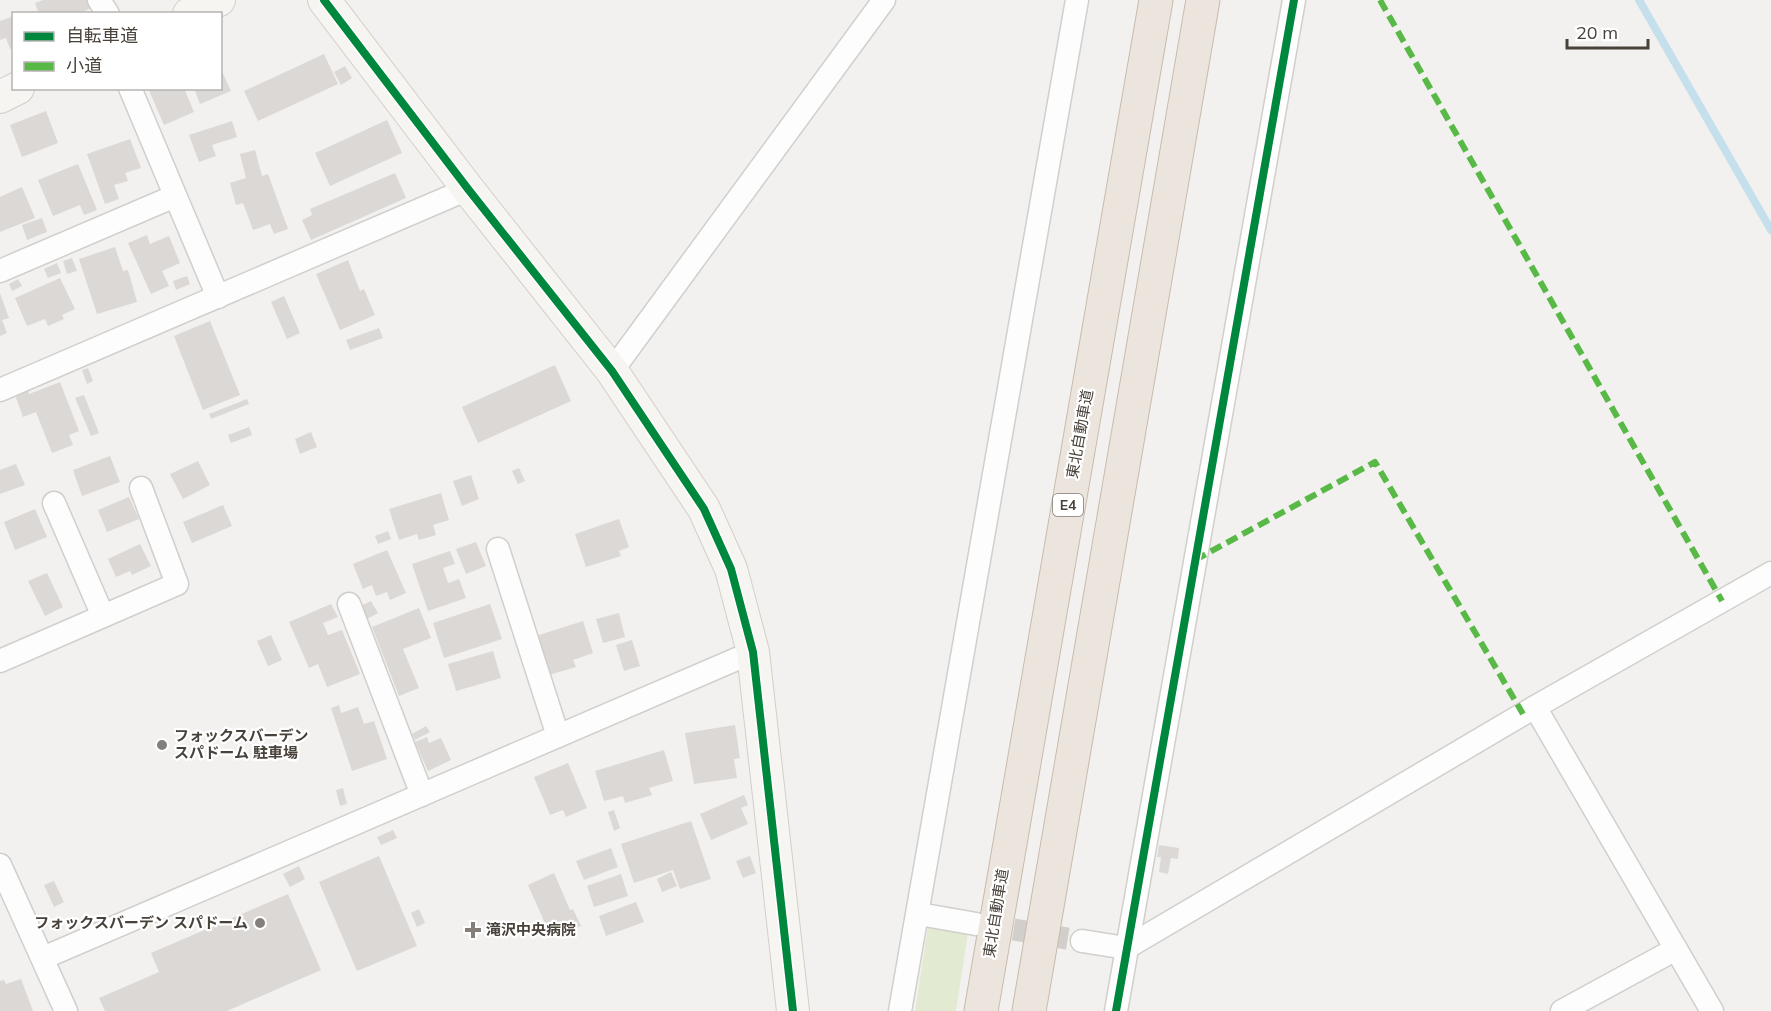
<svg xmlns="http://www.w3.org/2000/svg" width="1771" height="1011" font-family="Mulish,'Noto Sans JP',sans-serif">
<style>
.green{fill:#e3ead2}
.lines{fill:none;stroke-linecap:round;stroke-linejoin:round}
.stream{stroke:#c5e0ec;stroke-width:8}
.building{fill:#dbd8d6}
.street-tunnel{stroke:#d1cecb;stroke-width:22;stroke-dasharray:22 11;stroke-linecap:butt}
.street-casing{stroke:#d1cfcc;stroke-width:25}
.secondary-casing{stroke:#d3cec7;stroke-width:34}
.highway-casing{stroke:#c8bbad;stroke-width:35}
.street{stroke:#fdfdfd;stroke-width:22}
.secondary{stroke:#f7f5f2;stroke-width:32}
.highway{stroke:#ebe5dd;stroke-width:33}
.quiet{stroke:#58b947;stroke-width:6;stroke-dasharray:12 6;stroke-linecap:butt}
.cycleway-casing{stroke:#fff;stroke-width:11}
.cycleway{stroke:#00873e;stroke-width:8}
.poi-dot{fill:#847f7a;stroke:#fff;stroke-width:2}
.labels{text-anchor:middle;stroke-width:4.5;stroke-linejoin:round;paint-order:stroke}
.shield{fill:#fff;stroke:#807b76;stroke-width:1.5}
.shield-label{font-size:14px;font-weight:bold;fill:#49423b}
.street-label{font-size:15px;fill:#49423b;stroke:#fff}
.poi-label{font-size:15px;font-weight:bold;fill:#49423b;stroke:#fff;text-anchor:start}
</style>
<rect width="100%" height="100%" fill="#f3f1ef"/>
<!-- green -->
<path class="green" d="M928,927L968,933L956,1011H915Z"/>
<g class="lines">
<!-- stream -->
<path class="stream" d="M1639,0L1771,230"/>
</g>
<!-- building -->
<g class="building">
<path d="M43,0H88L91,8L79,14H39L35,3Z"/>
<path d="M14,16V48L10,49L6,38L0,40V21Z"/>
<path d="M324,54L338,84L258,121L244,91Z"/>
<path d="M345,66L352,78L341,85L334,72Z"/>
<path d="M220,67L231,91L200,104L194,88H220Z"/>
<path d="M148,88H184L194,112L164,125Z"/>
<path d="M46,111L58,143L22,157L10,125Z"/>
<path d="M387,120L402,153L330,186L315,153Z"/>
<path d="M232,121L237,137L212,145L216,156L199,162L189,135Z"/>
<path d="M130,139L141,168L125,173L128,181L114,185L119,199L105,204L87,154Z"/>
<path d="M255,150L262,176L268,174L288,229L274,234L270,224L253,230L243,203L236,205L230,183L246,178L240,154Z"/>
<path d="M78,164L97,210L84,215L80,205L53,216L38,180Z"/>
<path d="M395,173L406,198L311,240L302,220L312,215L310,209Z"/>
<path d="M22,187L35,218L0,232V197Z"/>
<path d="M42,218L47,232L27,240L22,225Z"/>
<path d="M147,235L150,244L169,236L180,263L162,271L169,286L151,294L128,243Z"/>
<path d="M115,247L123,271L128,270L137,302L97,314L79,259Z"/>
<path d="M72,258L77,271L67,274L63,261Z"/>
<path d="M348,260L360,291L364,289L375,315L340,330L316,274Z"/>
<path d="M57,263L61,273L48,278L44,269Z"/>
<path d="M187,276L190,284L176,290L173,281Z"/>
<path d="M60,278L75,309L62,315L64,319L48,326L45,319L27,326L15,298Z"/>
<path d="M18,279L22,286L12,291L9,284Z"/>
<path d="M0,293L9,318L2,320L7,333L0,336Z"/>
<path d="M284,296L300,333L287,339L271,302Z"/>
<path d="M210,321L240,395L203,410L174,336Z"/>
<path d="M379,328L383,338L350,350L346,340Z"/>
<path d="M555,365L571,401L478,443L462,407Z"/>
<path d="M88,368L93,381L87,384L82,370Z"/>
<path d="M60,382L79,431L69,435L73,445L52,453L36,412L23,417L15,395L28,390L29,394Z"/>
<path d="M84,395L99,433L91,436L75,398Z"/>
<path d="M247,399L249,404L211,419L209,414Z"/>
<path d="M249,427L252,435L231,443L228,435Z"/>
<path d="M311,432L317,447L300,454L295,439Z"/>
<path d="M110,456L120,482L82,496L73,470Z"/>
<path d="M198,461L210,485L183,499L170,474Z"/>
<path d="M16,464L25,485L0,494V470Z"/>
<path d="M519,468L525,481L518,484L512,471Z"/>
<path d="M471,475L479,499L462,506L453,481Z"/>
<path d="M441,493L449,520L433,525L436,535L419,540L417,534L399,540L389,509Z"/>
<path d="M129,497L139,519L107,532L98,510Z"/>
<path d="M223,505L232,526L192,543L183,522Z"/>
<path d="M35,509L47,537L15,550L4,522Z"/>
<path d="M619,519L629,547L619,551L621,556L586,567L575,534Z"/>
<path d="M388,531L391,539L378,544L375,536Z"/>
<path d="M476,542L486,566L466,574L456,549Z"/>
<path d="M140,544L151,566L132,575L130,571L116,577L108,559Z"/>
<path d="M387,550L406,593L390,600L387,592L376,596L372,585L363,589L353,564Z"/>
<path d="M450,551L455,564L443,568L448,583L459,579L466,598L428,611L412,564Z"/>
<path d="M47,573L63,607L45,616L28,581Z"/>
<path d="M371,601L378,613L367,619L360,606Z"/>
<path d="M331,604L338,617L323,623L328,635L342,630L360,674L327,687L318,664L309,668L289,622Z"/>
<path d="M490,604L502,639L444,658L433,623Z"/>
<path d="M419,608L431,638L403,649L419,688L399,696L372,627Z"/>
<path d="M619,613L625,637L603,643L596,619Z"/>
<path d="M583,621L593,653L573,660L576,667L549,675L536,636Z"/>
<path d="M271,635L282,660L268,666L257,641Z"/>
<path d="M632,640L640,666L624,671L616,645Z"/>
<path d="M493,651L501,678L456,691L448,664Z"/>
<path d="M339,705L341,713L358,707L364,724L374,721L387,759L352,771L331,708Z"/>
<path d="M735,725L740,758L734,759L737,778L694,784L685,733Z"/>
<path d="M426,726L430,732L415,740L412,734Z"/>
<path d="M427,737L429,743L441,738L451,760L428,771L415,742Z"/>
<path d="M664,750L673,781L649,788L652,795L625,803L623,796L604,801L595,771Z"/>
<path d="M568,763L587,808L566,817L563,810L550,815L534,777Z"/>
<path d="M343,788L347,804L340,806L336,790Z"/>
<path d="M744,795L748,805L741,808L748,824L711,840L700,814Z"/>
<path d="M614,810L620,828L614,831L608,812Z"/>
<path d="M691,821L711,879L680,889L673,870L634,883L621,844Z"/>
<path d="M393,830L397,838L381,845L377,837Z"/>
<path d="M1159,845L1179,848L1178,859L1171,858L1168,874L1159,872L1161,857H1157Z"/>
<path d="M611,848L618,867L584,880L576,861Z"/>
<path d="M379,856L417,946L357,971L319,882Z"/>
<path d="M750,856L756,873L743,878L736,861Z"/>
<path d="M299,866L305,879L290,887L283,874Z"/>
<path d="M671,872L677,886L662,892L657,879Z"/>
<path d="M554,873L570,910L573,909L581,926L552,939L528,885Z"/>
<path d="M621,874L628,896L594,907L587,886Z"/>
<path d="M54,881L64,902L54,907L44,885Z"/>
<path d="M288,894L321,970L227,1011H105L99,998L159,972L151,953Z"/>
<path d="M636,902L644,922L606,936L599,916Z"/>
<path d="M419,909L425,923L417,927L411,913Z"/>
<path d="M21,979L33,1011H0V981L4,980L6,984Z"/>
</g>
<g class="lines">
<!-- street-tunnel -->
<path class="street-tunnel" d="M981,924L1082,941"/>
<!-- street casing -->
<g class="street-casing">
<g id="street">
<path d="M99,0L108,14"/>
<path d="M130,88L218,297"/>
<path d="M0,271L175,196"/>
<path d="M612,371L884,0"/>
<path d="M0,390L468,189"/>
<path d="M54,503L103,616"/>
<path d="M498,549L558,736"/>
<path d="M349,604L422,795"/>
<path d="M0,661L177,584L141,488"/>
<path d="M1535,707L1712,1011"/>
<path d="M0,865L66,1011"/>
<path d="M919,914L976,924"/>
<path d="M1082,941L1126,948L1535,707L1771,573"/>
<path d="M43,958L753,652"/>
<path d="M900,1011L1077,0"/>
<path d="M1116,1011L1294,0"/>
<path d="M1562,1011L1676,949"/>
</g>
</g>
<!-- secondary casing -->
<g class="secondary-casing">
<g id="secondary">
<path d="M324,0L468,189L612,371L704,509L731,569L753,652L793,1011"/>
<path d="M189,14L219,0"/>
<path d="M0,97L18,88"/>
</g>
</g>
<!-- highway casing -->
<g class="highway-casing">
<g id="highway">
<path d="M981,1011L1156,0"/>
<path d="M1029,1011L1203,0"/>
</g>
</g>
<!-- street -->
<use href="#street" class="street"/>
<!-- secondary -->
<use href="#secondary" class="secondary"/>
<!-- highway -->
<use href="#highway" class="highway"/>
<!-- quiet -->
<g class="quiet">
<path d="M1380,0L1722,601"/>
<path d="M1195,560L1375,462L1523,714"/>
</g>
<!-- cycleway casing -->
<g class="cycleway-casing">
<g id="cycleway">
<path d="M324,0L468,189L612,371L704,509L731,569L753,652L793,1011"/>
<path d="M1116,1011L1294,0"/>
</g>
</g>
<!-- cycleway -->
<use href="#cycleway" class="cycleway"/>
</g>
<!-- markers -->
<g class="poi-dot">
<circle cx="162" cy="745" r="6"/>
<circle cx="260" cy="923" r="6"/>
<path d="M470 921h6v6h6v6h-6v6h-6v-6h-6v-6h6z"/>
</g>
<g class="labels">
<!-- shield labels -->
<rect class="shield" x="1053" y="494" width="30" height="22" rx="4.5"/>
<g class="shield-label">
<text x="1068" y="510">E4</text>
</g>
<!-- street labels -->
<g class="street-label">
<text transform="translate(1080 434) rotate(-80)" y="5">東北自動車道</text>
<text transform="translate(996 913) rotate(-81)" y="5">東北自動車道</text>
</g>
<!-- poi labels -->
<g class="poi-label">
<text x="174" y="741">フォックスバーデン<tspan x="174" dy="17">スパドーム 駐車場</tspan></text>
<text x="248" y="928" text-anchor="end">フォックスバーデン スパドーム</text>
<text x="486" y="935">滝沢中央病院</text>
</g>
</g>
<!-- legend -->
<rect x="12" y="12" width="210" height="78" fill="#ffffff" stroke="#b6b3b1" stroke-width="1.5"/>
<rect x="24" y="32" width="30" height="9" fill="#00873e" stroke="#b6b3b1" stroke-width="1.5"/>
<text x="66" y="42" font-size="18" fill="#49423b">自転車道</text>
<rect x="24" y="62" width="30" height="9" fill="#58b947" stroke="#b6b3b1" stroke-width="1.5"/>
<text x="66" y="72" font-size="18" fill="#49423b">小道</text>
<!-- scale -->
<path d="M1567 39v9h81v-9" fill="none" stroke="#49423b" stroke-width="3"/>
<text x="1576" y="39" font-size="18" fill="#49423b" stroke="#ffffff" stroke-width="4.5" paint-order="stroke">20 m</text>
</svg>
